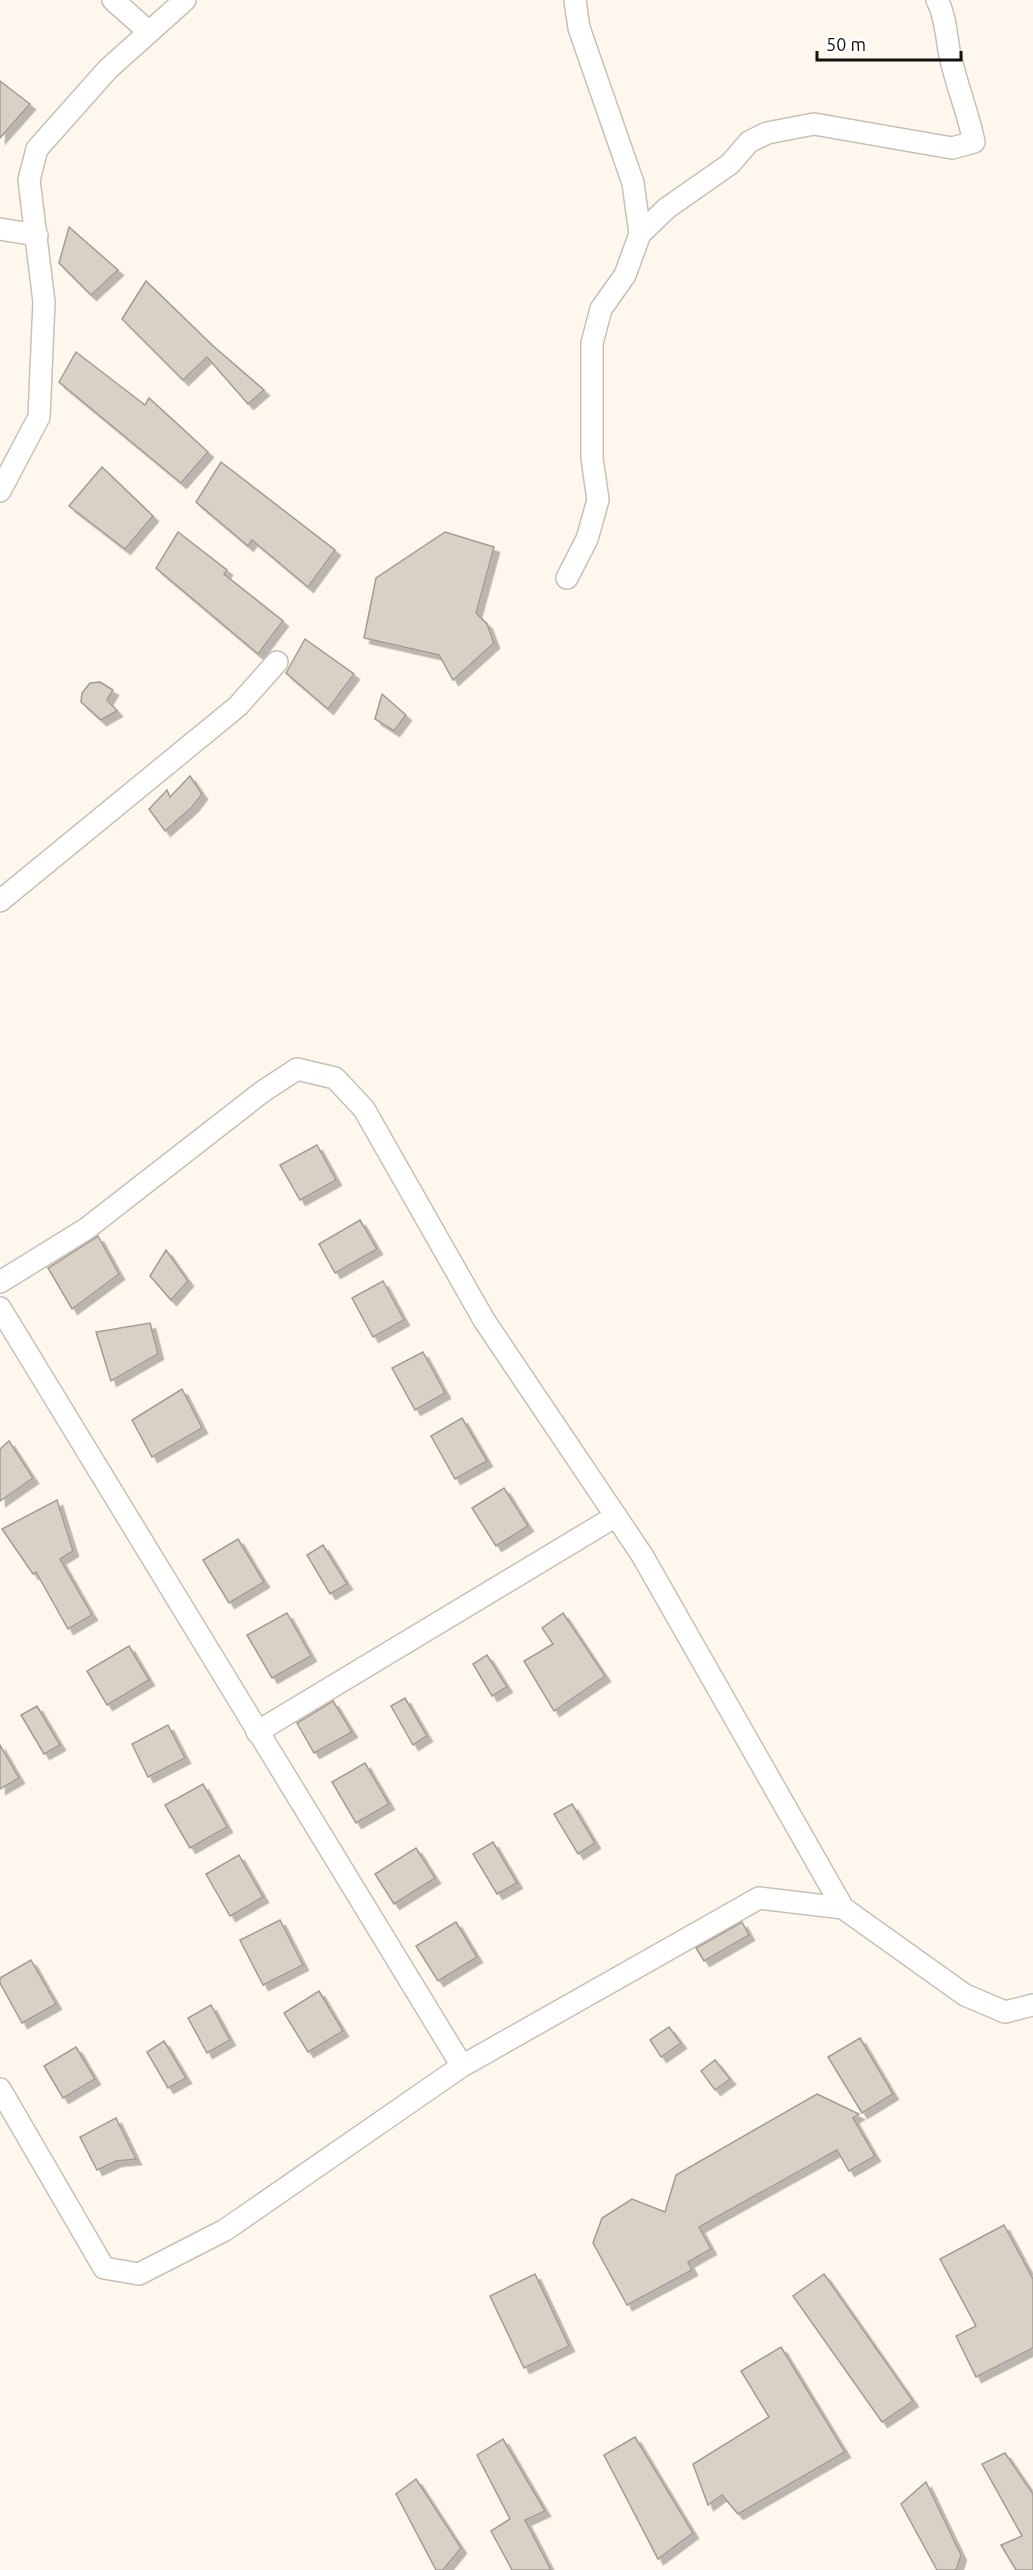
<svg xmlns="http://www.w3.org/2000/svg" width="1033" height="2570" font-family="Ubuntu,sans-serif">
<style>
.building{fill:#d9d0c6;stroke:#a49b92;stroke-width:1.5;filter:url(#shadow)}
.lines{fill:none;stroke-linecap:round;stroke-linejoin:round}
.minor-casing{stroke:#c9c0b5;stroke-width:24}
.minor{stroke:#fff;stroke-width:21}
</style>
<defs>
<filter id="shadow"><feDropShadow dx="5.5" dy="5.5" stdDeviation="0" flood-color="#0004"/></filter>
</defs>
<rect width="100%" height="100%" fill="#fef7ee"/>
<!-- building -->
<g class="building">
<path d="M0,81L30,104L0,138Z"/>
<path d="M69,227L118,270L91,295L59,263Z"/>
<path d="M146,281L212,345L264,390L248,404L207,357L183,380L122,319Z"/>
<path d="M76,352L145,405L149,398L208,452L181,483L59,382Z"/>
<path d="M221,462L335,550L308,587L252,540L248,546L196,502Z"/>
<path d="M102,467L153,516L125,549L69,506Z"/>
<path d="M178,532L227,570L224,574L283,621L258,654L156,568Z"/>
<path d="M445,532L494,547L476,613L487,624L494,643L453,680L439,655L364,638L376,578Z"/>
<path d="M305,639L354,674L328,709L286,673Z"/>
<path d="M100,682L113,690L107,700L117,711L101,720L81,702L82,693L90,683Z"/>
<path d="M382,694L406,715L394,731L375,719Z"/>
<path d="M190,776L202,794L192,807L165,831L149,809L167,790L170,797Z"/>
<path d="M317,1145L336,1180L300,1200L280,1165Z"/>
<path d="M360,1220L377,1249L335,1273L319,1244Z"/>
<path d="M98,1236L119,1274L72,1309L48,1268Z"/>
<path d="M166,1250L188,1281L171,1300L150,1276Z"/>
<path d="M383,1281L404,1320L373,1337L352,1298Z"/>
<path d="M150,1323L158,1354L111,1381L96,1332Z"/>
<path d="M423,1352L445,1393L415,1410L392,1368Z"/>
<path d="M182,1389L202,1428L152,1457L132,1420Z"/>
<path d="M462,1418L487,1461L455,1479L431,1436Z"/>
<path d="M9,1441L33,1478L0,1501V1449Z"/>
<path d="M504,1488L528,1526L496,1546L472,1508Z"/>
<path d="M57,1500L73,1551L60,1559L92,1615L68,1629L36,1572L33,1574L2,1529Z"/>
<path d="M238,1539L264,1582L229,1603L203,1560Z"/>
<path d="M323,1545L347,1584L330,1594L307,1555Z"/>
<path d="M287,1613L311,1656L272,1678L247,1635Z"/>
<path d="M563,1613L605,1676L554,1711L524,1661L553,1644L542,1628Z"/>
<path d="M129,1646L149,1680L107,1705L87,1671Z"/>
<path d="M487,1655L507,1687L492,1696L473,1664Z"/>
<path d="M405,1698L427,1736L413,1745L391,1706Z"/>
<path d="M333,1701L352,1732L314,1753L297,1723Z"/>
<path d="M37,1706L60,1745L44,1754L21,1715Z"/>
<path d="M168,1725L185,1758L148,1777L132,1744Z"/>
<path d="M0,1745L19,1778L0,1789Z"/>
<path d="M365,1763L389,1804L356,1823L332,1782Z"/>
<path d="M203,1784L227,1827L190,1848L165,1805Z"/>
<path d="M572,1804L595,1843L578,1854L554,1814Z"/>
<path d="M493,1842L517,1883L497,1894L473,1854Z"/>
<path d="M416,1848L435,1878L394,1904L375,1874Z"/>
<path d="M239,1855L263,1897L230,1916L206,1874Z"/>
<path d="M280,1920L303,1965L263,1985L240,1940Z"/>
<path d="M456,1922L477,1957L438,1981L416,1946Z"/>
<path d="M742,1922L749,1935L704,1961L696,1948Z"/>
<path d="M31,1960L56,2004L22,2023L0,1983V1978Z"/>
<path d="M319,1991L343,2031L308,2052L284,2013Z"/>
<path d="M211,2005L230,2040L207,2053L188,2018Z"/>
<path d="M669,2027L681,2043L661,2057L650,2040Z"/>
<path d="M860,2038L893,2094L862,2113L828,2057Z"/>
<path d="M164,2041L186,2078L168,2088L147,2052Z"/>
<path d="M76,2047L95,2079L63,2098L44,2066Z"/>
<path d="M715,2060L730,2079L715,2090L701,2071Z"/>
<path d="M817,2094L859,2114L853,2118L875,2156L849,2171L837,2150L699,2227L711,2249L688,2262L692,2270L627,2305L593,2243L602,2218L632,2199L665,2212L676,2175Z"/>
<path d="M116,2118L136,2159L116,2161L97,2170L80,2137Z"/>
<path d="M1004,2225L1033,2279V2348L976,2377L956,2336L976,2326L940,2259Z"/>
<path d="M535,2274L569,2346L524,2368L490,2296Z"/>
<path d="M824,2274L913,2401L882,2422L793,2296Z"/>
<path d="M781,2347L845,2452L738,2514L722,2495L708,2505L693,2464L769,2417L741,2371Z"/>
<path d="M635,2437L693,2533L658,2559L604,2455Z"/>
<path d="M503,2439L545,2511L525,2520L551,2570H512L491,2531L510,2519L477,2455Z"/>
<path d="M1005,2453L1033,2494V2570H1016L1001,2545L1022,2536L982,2464Z"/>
<path d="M416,2479L461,2548L443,2570H436L396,2494Z"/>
<path d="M926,2482L961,2555L956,2570H937L901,2504Z"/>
</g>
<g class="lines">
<!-- minor casing -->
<g class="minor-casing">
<g id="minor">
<path d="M113,0L149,32"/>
<path d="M575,0L579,28L633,183L640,234"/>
<path d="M0,229L37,235"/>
<path d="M0,491L39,417L44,302L29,180L37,149L108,69L185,0"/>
<path d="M567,578L587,539L598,500L592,458V343L601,309L625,275L640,234L667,208L730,164L749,142L767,133L814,124L952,148L974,142C968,112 956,84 950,55C946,37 946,16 937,0"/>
<path d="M0,901L238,706L277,662"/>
<path d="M0,1282L86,1229L262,1092L297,1069L335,1078L364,1109L484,1320L642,1555L843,1908L965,1995L1005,2012L1033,2005"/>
<path d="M0,1308L462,2066"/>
<path d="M257,1732L616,1516"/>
<path d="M0,2089L104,2268L139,2274L225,2230L462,2066L759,1898L843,1908"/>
</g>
</g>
<!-- minor -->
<use href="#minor" class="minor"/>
</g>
<!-- scale -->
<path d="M817 51v9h144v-9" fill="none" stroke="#14100d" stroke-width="3"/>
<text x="826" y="51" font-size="18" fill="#14100d" stroke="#ffffff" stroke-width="4.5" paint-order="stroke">50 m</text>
</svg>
